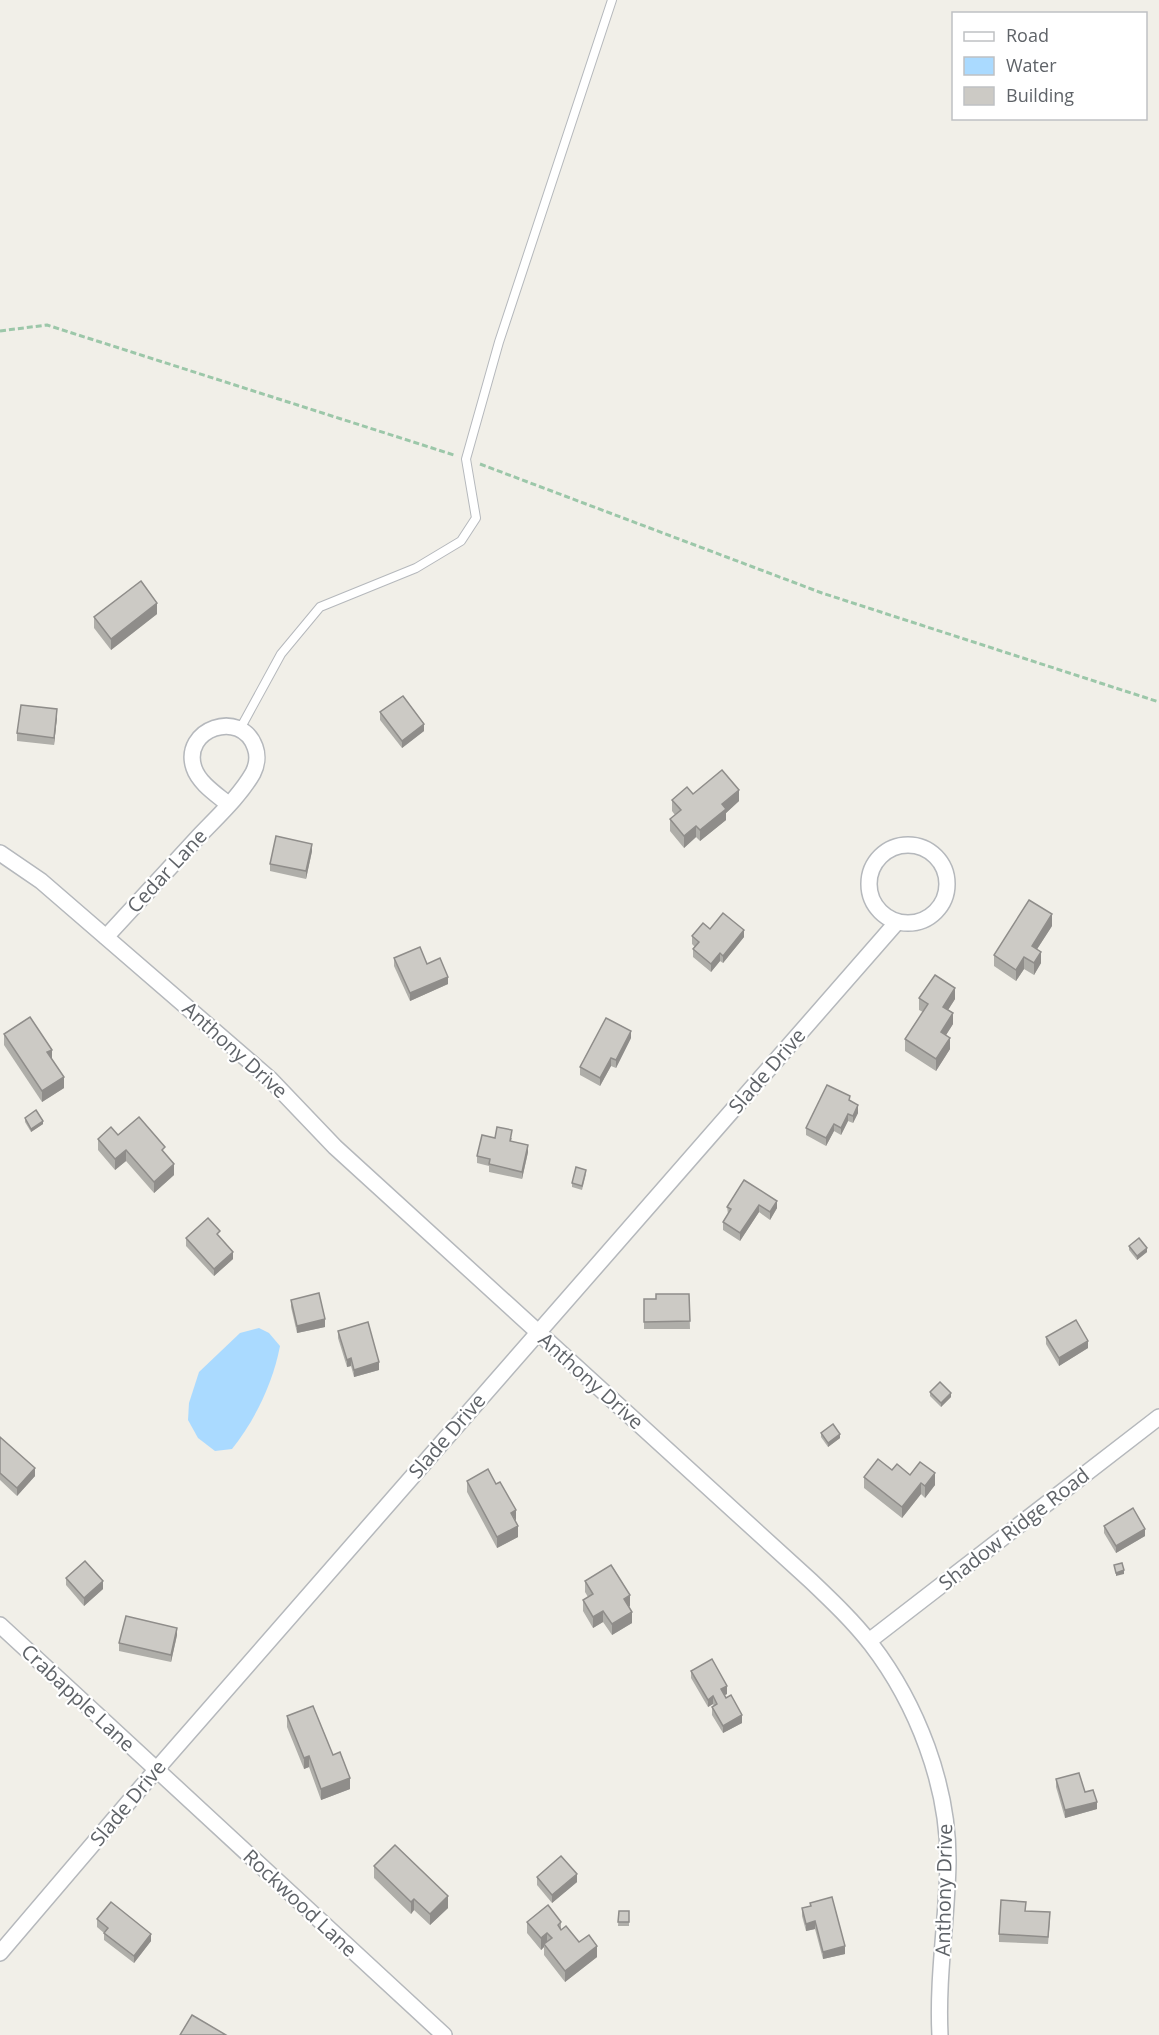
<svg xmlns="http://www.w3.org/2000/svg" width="1159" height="2035" font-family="'Open Sans',sans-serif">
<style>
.water{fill:#aadaff}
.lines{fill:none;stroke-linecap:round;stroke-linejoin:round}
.lane-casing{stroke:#b5b8bc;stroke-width:10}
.street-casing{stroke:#b5b8bc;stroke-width:18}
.path{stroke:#9cc7a9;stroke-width:3;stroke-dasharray:6 3;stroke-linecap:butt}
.lane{stroke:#fff;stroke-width:8}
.street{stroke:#fff;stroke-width:15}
.wall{fill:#afaea9}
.shaded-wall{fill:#8f8d8a}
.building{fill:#cccac5;stroke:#8f8d8a;stroke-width:1.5}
.labels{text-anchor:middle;stroke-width:4.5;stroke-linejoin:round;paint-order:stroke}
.street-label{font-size:20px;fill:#5f6368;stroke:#fff}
</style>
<rect width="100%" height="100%" fill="#f1efe8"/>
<!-- water -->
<path class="water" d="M259,1328L269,1333L280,1346C273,1383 255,1420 232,1449L215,1451L198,1438L188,1420L189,1403L199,1372L240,1333Z"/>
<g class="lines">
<!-- lane casing -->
<g class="lane-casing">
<path id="lane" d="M240,729L281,654L320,607L416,568L461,541L476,518L466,459L499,342L612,0"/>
</g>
<!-- street casing -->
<g class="street-casing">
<g id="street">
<circle cx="908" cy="884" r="39"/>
<path d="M0,853L41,881L270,1079L335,1147L811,1581C832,1601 853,1621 871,1644C917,1704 949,1786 948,1863C947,1920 937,1978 940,2035"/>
<path d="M106,937C137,903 168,870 199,836C217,817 240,796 253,773C257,765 258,755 255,747C241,708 181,729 194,768C199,783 216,794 228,804"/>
<path d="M0,1625L444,2035"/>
<path d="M869,1641L1159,1417"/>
<path d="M0,1953L156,1770L897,922"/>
</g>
</g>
<!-- path -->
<g class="path">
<path d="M0,331L47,325L454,455"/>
<path d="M480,464L822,593L1159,702"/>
</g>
<!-- lane -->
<use href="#lane" class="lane"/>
<!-- street -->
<use href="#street" class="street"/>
</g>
<!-- wall -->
<g class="wall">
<path d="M157,614L111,650L94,628V617Z"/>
<path d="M380,712L424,731L402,748L380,720Z"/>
<path d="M57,717L54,745L17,741V733Z"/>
<path d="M693,794L739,801L726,813V820L700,841L696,837L684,848L670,831V819L675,815L672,811V800Z"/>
<path d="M312,851L306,879L270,871V864Z"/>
<path d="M1052,926L1037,949L1041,963L1034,975L1024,969L1016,981L994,966V955Z"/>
<path d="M710,929L744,937L723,963L720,961L711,972L693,957V949L695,947L692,944V936Z"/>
<path d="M394,958L427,964L448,984L410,1001L394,966Z"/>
<path d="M919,998L955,999L948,1010L953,1024L946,1035L950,1049L936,1071L905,1051V1039L923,1012L919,1010Z"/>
<path d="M4,1034L52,1059L64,1088L42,1102L4,1045Z"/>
<path d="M631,1038L616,1068L611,1066L600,1086L580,1075V1067Z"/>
<path d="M850,1101L858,1113L853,1123L848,1121L841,1135L834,1131L826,1146L806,1135V1128Z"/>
<path d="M25,1118L43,1124L31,1132L25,1122Z"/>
<path d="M118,1135L165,1154L174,1175L154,1193L126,1161L115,1170L98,1150V1139Z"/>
<path d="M495,1138H512L511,1141L528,1152L522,1179L489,1172V1166L477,1163V1156Z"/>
<path d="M586,1174L582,1190L572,1187V1183Z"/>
<path d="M744,1180L777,1208L770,1220L759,1212L740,1241L723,1230V1222L728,1214L727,1207Z"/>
<path d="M186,1238L233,1259L214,1276L186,1246Z"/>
<path d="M1129,1246L1147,1252L1137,1260L1129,1250Z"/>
<path d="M689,1294L690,1329H644V1299H656Z"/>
<path d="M291,1300L325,1327L297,1333L291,1307Z"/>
<path d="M338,1331L379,1370L354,1377L351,1366L347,1367L338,1338Z"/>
<path d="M1046,1337L1088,1348L1059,1366L1046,1344Z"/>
<path d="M930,1392L951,1397L941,1407L930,1396Z"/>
<path d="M821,1433L840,1438L828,1447L821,1437Z"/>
<path d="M0,1437L35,1476L17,1496L0,1480Z"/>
<path d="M892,1470L910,1475L935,1485L925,1498L921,1494L902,1518L864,1488V1477Z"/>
<path d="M467,1481L515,1521L518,1537L497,1548L467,1492Z"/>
<path d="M1104,1526L1145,1536L1116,1553L1104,1533Z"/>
<path d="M66,1578L103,1589L84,1606L66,1585Z"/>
<path d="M585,1581L630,1606L629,1607L632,1623L612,1635L603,1622L593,1628L583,1611V1600L588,1597L585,1592Z"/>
<path d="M177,1635L171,1662L119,1651V1643Z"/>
<path d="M691,1671L727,1694L725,1695L742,1723L723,1733L712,1715V1707L714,1706L713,1704L708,1707L691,1678Z"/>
<path d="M287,1716L333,1755L350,1789L321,1800L309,1767L304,1769L287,1727Z"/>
<path d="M1056,1779L1097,1809L1065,1818L1056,1787Z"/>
<path d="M374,1866L448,1908L430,1925L414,1910L411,1914L374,1878Z"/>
<path d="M537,1877L577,1882L552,1903L537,1885Z"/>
<path d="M810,1903L845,1954L823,1959L815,1929L806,1931L802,1916V1908L810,1906Z"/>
<path d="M619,1911H629V1926H618Z"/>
<path d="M97,1919L151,1941L134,1963L104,1940V1933L97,1927Z"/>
<path d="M1050,1920L1048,1944L999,1942V1934Z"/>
<path d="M527,1922H561V1930L579,1942L597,1957L565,1982L544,1955V1947L541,1950L527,1933Z"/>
</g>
<!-- shaded-wall -->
<g class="shaded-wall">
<path d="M157,603V614L111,650V639Z"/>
<path d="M57,709V717L54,745V738Z"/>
<path d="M424,724V731L402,748V741Z"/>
<path d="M739,790V801L726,813V820L700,841V830L722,804Z"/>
<path d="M696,826V837L684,848V836Z"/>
<path d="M312,844V851L306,879V871Z"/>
<path d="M1052,914V926L1032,957V946Z"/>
<path d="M744,930V937L723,963V956Z"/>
<path d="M1041,952V963L1034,975V963Z"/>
<path d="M720,953V961L711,972V964Z"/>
<path d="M1024,957V969L1016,981V970Z"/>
<path d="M448,977V984L410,1001V993Z"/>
<path d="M955,988V999L943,1018V1007Z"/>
<path d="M953,1013V1024L941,1043V1032Z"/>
<path d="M631,1031V1038L616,1068V1060Z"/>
<path d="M950,1038V1049L936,1071V1059Z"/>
<path d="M52,1050V1061L47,1052Z"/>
<path d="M611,1058V1066L600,1086V1078Z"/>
<path d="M64,1077V1088L42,1102V1091Z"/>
<path d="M858,1105V1113L853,1123V1116Z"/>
<path d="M848,1114V1121L841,1135V1128Z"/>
<path d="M43,1121V1124L31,1132V1129Z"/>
<path d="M834,1124V1131L826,1146V1138Z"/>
<path d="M528,1145V1152L522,1179V1172Z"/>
<path d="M126,1150V1161L115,1170V1159Z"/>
<path d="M174,1164V1175L154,1193V1182Z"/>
<path d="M777,1201V1208L770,1220V1212Z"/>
<path d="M759,1205V1212L740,1241V1233Z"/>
<path d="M1147,1248V1252L1137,1260V1256Z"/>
<path d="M233,1252V1259L214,1276V1269Z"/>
<path d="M325,1319V1327L297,1333V1326Z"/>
<path d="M1088,1341V1348L1059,1366V1358Z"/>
<path d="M351,1358V1366L347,1367V1360Z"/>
<path d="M379,1362V1370L354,1377V1370Z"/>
<path d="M951,1393V1397L941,1407V1403Z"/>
<path d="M840,1434V1438L828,1447V1443Z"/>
<path d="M35,1468V1476L17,1496V1488Z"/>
<path d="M935,1473V1485L925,1498V1486Z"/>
<path d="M921,1483V1494L902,1518V1507Z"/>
<path d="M516,1510V1521L511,1513Z"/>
<path d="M518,1526V1537L497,1548V1537Z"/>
<path d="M1145,1529V1536L1116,1553V1546Z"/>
<path d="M1124,1570V1574L1116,1576V1573Z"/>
<path d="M103,1581V1589L84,1606V1598Z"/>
<path d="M630,1595V1606L624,1610V1599Z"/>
<path d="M603,1611V1622L593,1628V1617Z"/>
<path d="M632,1612V1623L612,1635V1624Z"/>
<path d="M177,1628V1635L171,1662V1655Z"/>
<path d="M727,1686V1694L721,1697V1689Z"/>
<path d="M713,1696V1704L708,1707V1700Z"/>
<path d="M742,1715V1723L723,1733V1726Z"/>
<path d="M309,1756V1767L304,1769V1758Z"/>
<path d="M350,1778V1789L321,1800V1789Z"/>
<path d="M1097,1802V1809L1065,1818V1810Z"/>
<path d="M577,1874V1882L552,1903V1895Z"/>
<path d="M448,1896V1908L430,1925V1914Z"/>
<path d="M414,1899V1910L411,1914V1902Z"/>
<path d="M815,1921V1929L806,1931V1924Z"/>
<path d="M547,1933V1944H544V1947L541,1950V1938Z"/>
<path d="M151,1934V1941L134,1963V1956Z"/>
<path d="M597,1946V1957L565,1982V1971Z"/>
<path d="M845,1946V1954L823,1959V1952Z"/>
</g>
<!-- building -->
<g class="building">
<path d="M141,581L157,603L111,639L94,617Z"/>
<path d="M403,696L424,724L402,741L380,712Z"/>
<path d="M21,705L57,709L54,738L17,733Z"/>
<path d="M722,770L739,790L722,804L726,809L700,830L696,826L684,836L670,819L681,810L672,800L687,787L693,794Z"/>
<path d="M276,836L312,844L306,871L270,864Z"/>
<path d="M1029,900L1052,914L1032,946L1041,952L1034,963L1024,957L1016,970L994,955Z"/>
<path d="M723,913L744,930L723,956L720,953L711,964L693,949L699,942L692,936L703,923L710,929Z"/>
<path d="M420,947L427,964L440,958L448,977L410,993L394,958Z"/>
<path d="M935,975L955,988L943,1007L953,1013L941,1032L950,1038L936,1059L905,1039L928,1004L919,998Z"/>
<path d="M30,1017L52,1050L47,1052L64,1077L42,1091L4,1034Z"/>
<path d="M606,1018L631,1031L616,1060L611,1058L600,1078L580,1067Z"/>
<path d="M827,1085L850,1096L849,1100L858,1105L853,1116L848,1114L841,1128L834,1124L826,1138L806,1128Z"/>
<path d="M36,1110L43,1121L31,1129L25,1118Z"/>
<path d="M139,1117L165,1147L162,1150L174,1164L154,1182L126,1150L115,1159L98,1139L111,1127L118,1135Z"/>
<path d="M497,1127L512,1130L510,1141L528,1145L522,1172L489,1164L490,1159L477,1156L482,1135L495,1138Z"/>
<path d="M576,1167L586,1170L582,1186L572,1183Z"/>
<path d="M744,1180L777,1201L770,1212L759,1205L740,1233L723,1222L731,1209L727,1207Z"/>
<path d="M208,1218L220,1231L217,1234L233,1252L214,1269L186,1238Z"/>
<path d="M1139,1238L1147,1248L1137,1256L1129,1246Z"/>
<path d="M319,1293L325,1319L297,1326L291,1300Z"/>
<path d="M656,1294H689L690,1321L644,1322V1299H656Z"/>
<path d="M1076,1320L1088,1341L1059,1358L1046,1337Z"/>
<path d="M368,1322L379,1362L354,1370L351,1358L347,1360L338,1331Z"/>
<path d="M940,1382L951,1393L941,1403L930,1392Z"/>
<path d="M833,1424L840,1434L828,1443L821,1433Z"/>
<path d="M0,1437L35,1468L17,1488L0,1473Z"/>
<path d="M878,1459L892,1470L897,1464L910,1475L920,1462L935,1473L925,1486L921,1483L902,1507L864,1477Z"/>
<path d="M488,1469L496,1484L500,1482L516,1510L511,1513L518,1526L497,1537L467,1481Z"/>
<path d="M1133,1508L1145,1529L1116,1546L1104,1526Z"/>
<path d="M85,1561L103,1581L84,1598L66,1578Z"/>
<path d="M1122,1563L1124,1570L1116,1573L1114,1565Z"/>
<path d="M611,1565L630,1595L624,1599L632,1612L612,1624L603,1611L593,1617L583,1600L593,1594L585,1581Z"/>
<path d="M126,1616L177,1628L171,1655L119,1643Z"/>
<path d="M712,1659L727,1686L721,1689L726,1698L731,1695L742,1715L723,1726L712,1707L717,1704L713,1696L708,1700L691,1671Z"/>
<path d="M313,1706L333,1755L340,1752L350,1778L321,1789L309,1756L304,1758L287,1716Z"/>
<path d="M1079,1773L1085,1792L1093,1790L1097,1802L1065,1810L1056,1779Z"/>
<path d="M395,1845L448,1896L430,1914L414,1899L411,1902L374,1866Z"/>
<path d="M561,1856L577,1874L552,1895L537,1877Z"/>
<path d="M832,1897L845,1946L823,1952L815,1921L806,1924L802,1908L811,1906L810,1903Z"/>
<path d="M1001,1900L1026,1902L1025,1911L1050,1912L1048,1937L999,1934Z"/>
<path d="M111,1902L151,1934L134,1956L104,1933L108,1928L97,1919Z"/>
<path d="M548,1905L561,1922L558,1925L561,1930L566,1926L579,1942L589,1935L597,1946L565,1971L544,1944L552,1938L547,1933L541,1938L527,1922Z"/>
<path d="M619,1911H629V1922H618Z"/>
<path d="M192,2015L226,2035H180Z"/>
</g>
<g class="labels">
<!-- street labels -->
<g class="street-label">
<text transform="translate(167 871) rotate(-47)" y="7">Cedar Lane</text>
<text transform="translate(235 1050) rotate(42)" y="7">Anthony Drive</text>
<text transform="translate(767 1071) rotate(-49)" y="7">Slade Drive</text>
<text transform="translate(591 1381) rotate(42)" y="7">Anthony Drive</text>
<text transform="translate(447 1436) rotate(-49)" y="7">Slade Drive</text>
<text transform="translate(1014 1529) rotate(-38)" y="7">Shadow Ridge Road</text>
<text transform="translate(78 1698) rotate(43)" y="7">Crabapple Lane</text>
<text transform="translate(128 1803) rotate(-50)" y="7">Slade Drive</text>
<text transform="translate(944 1890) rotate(-89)" y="7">Anthony Drive</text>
<text transform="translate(300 1903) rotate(43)" y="7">Rockwood Lane</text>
</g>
</g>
<!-- legend -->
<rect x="952" y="12" width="195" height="108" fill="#ffffff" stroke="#bfc1c3" stroke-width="1.5"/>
<rect x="964" y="32" width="30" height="9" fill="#ffffff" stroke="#bfc1c3" stroke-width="1.5"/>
<text x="1006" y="42" font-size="18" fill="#5f6368">Road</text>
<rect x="964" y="57" width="30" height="18" fill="#aadaff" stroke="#bfc1c3" stroke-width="1.5"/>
<text x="1006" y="72" font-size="18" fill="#5f6368">Water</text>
<rect x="964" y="87" width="30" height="18" fill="#cccac5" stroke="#bfc1c3" stroke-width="1.5"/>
<text x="1006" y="102" font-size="18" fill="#5f6368">Building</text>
</svg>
